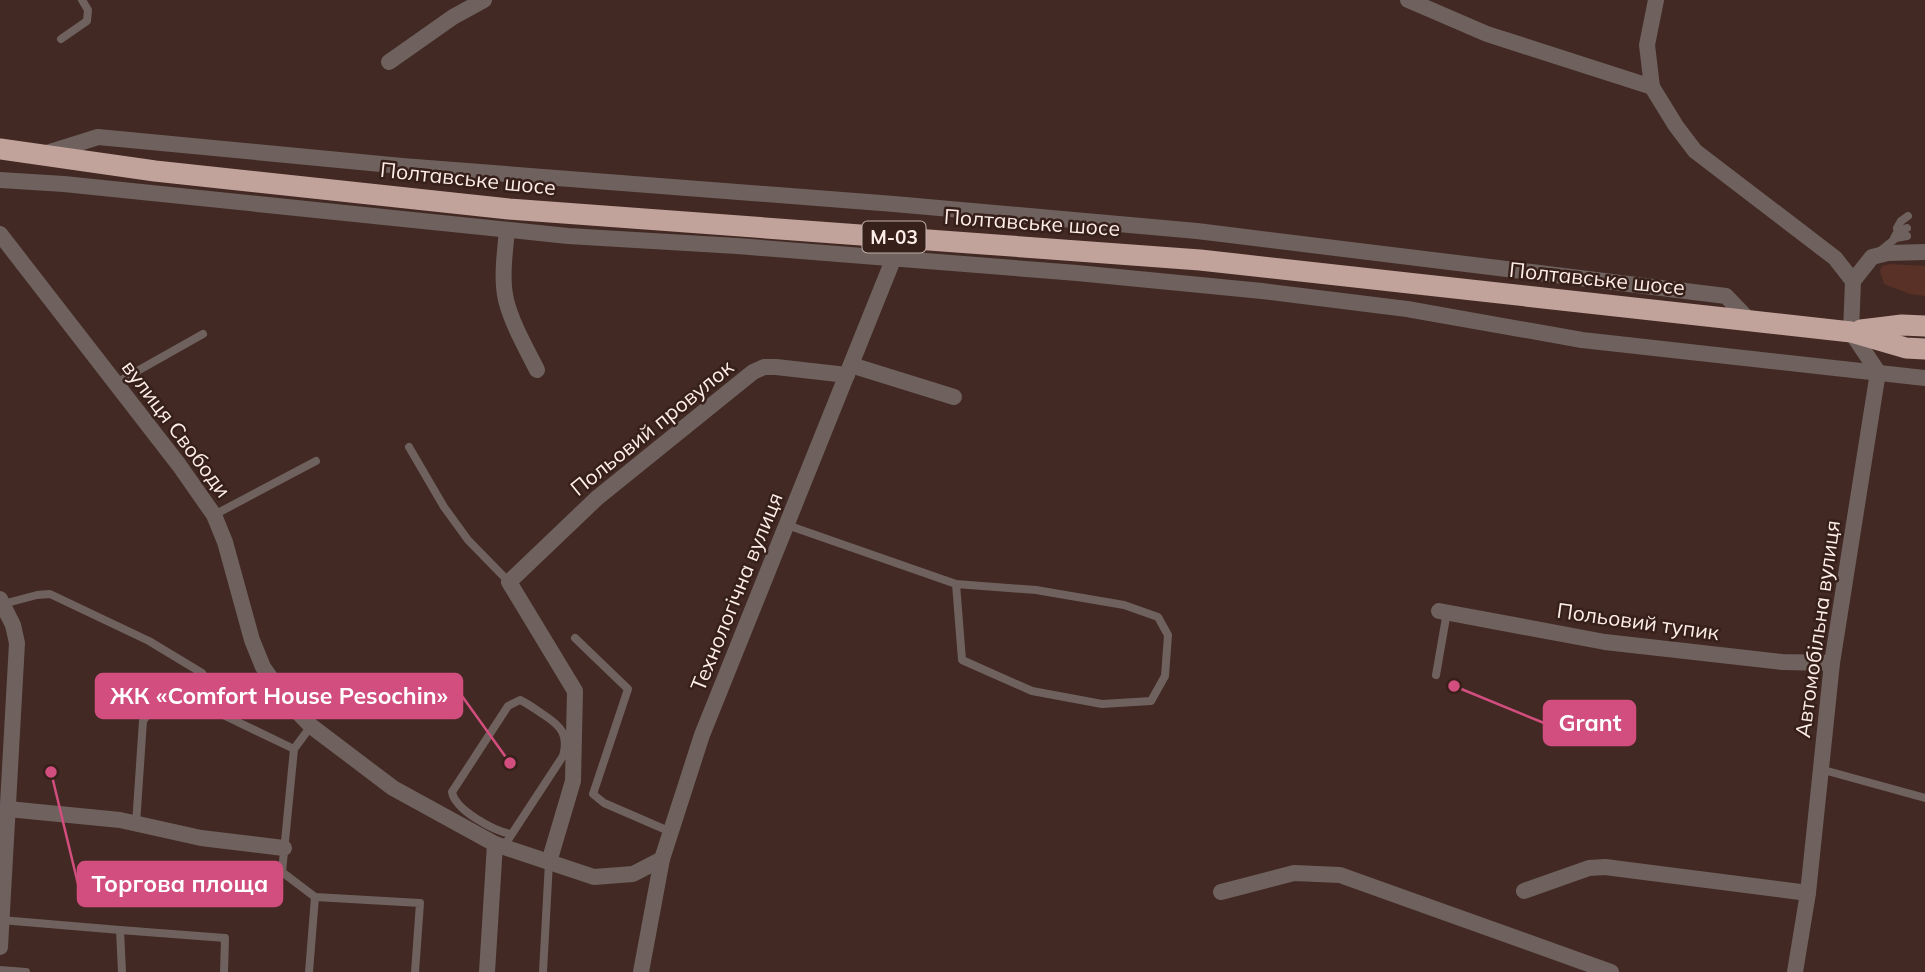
<svg xmlns="http://www.w3.org/2000/svg" width="1925" height="972" font-family="Mulish,sans-serif">
<style>
.grass{fill:#593127}
.lines{fill:none;stroke-linecap:round;stroke-linejoin:round}
.lane{stroke:#6e615e;stroke-width:8}
.street{stroke:#6e615e;stroke-width:16}
.highway{stroke:#c2a39b;stroke-width:21}
.labels{text-anchor:middle;stroke-width:5;stroke-linejoin:round;paint-order:stroke}
.shield{fill:#37201a;stroke:#c2b0ab;stroke-width:2}
.shield-label{font-size:19px;font-weight:bold;fill:#feeee9}
.street-label{font-size:21px;fill:#feeee9;stroke:#37201a}
.leader{fill:none;stroke:#d14e7e;stroke-width:2.5}
.callout-dot{fill:#d14e7e;stroke:#37201a;stroke-width:2.5}
.callout{fill:#d14e7e;stroke:#d14e7e;stroke-width:2.5}
.callout-label{font-size:23px;text-anchor:middle;font-weight:bold;fill:#fff}
</style>
<rect width="100%" height="100%" fill="#422923"/>
<!-- grass -->
<path class="grass" d="M1890,264L1925,266V296L1910,294L1884,284L1880,271L1882,266Z"/>
<g class="lines">
<!-- lane -->
<g class="lane">
<path d="M61,39L87,21L88,10L82,0"/>
<path d="M1897,228L1901,221L1908,216"/>
<path d="M1894,238L1898,231L1907,228"/>
<path d="M1880,251L1896,238L1907,236"/>
<path d="M116,383L203,334"/>
<path d="M409,447L444,507L468,540L509,582"/>
<path d="M214,515L316,461"/>
<path d="M787,525L956,584L1036,590L1124,605L1158,617L1168,635L1165,676L1151,701L1102,704L1032,691L962,660L956,584"/>
<path d="M3,604L37,595L50,594L149,641L202,673L215,692L219,713L294,749"/>
<path d="M575,638L628,689L593,794L604,803L671,832"/>
<path d="M1436,675L1447,612"/>
<path d="M311,726L294,749L282,872L315,897L420,903L415,972"/>
<path d="M1820,769L1925,798"/>
<path d="M136,824L143,721L150,711L155,708L219,713"/>
<path d="M504,846L563,756C569,735 561,726 544,715C536,710 529,704 520,700L508,706L452,792C455,810 494,831 511,834"/>
<path d="M1,920L120,930L122,972"/>
<path d="M120,930L225,938L224,972"/>
<path d="M0,970L26,972"/>
<path d="M309,972L315,897"/>
<path d="M543,972L549,862"/>
</g>
<!-- street -->
<g class="street">
<path d="M1408,0L1487,34L1652,87"/>
<path d="M1656,0L1647,45L1652,87L1676,126L1695,151L1835,258L1853,281L1851,332L1878,372"/>
<path d="M389,62L453,17L484,0"/>
<path d="M47,153L98,137L402,166L894,204L1197,231L1726,296L1749,320"/>
<path d="M0,180L64,184L568,236L737,246L1077,273L1262,291L1407,309L1582,340L1925,378"/>
<path d="M507,230C505,252 501,278 506,300C512,324 526,348 537,370"/>
<path d="M0,234L179,465L214,515L225,542L252,640L263,667L287,701L311,726L393,788L495,844L594,877L633,874L662,859"/>
<path d="M1853,281L1872,257L1888,253L1925,252"/>
<path d="M851,365L954,397"/>
<path d="M0,599L13,625L17,643L0,947"/>
<path d="M1439,611L1605,642L1782,662L1832,663"/>
<path d="M8,809L120,820L201,838L284,848"/>
<path d="M549,862L573,781L575,691L509,582L597,498L753,372L764,367H776L847,375"/>
<path d="M1524,891L1589,868L1605,867L1808,893"/>
<path d="M1221,892L1294,873L1340,875L1611,972"/>
<path d="M487,972L495,844"/>
<path d="M641,972L662,859L702,735L897,250"/>
<path d="M1795,972L1808,893L1832,663L1878,372"/>
</g>
<!-- highway -->
<g class="highway">
<path d="M0,149L155,171L509,209L1200,260L1851,332L1906,348L1925,349"/>
<path d="M1861,330L1902,325L1925,326"/>
</g>
</g>
<g class="labels">
<!-- shield labels -->
<rect class="shield" x="862.5" y="221.5" width="63" height="31" rx="5"/>
<g class="shield-label">
<text x="894" y="244">М-03</text>
</g>
<!-- street labels -->
<g class="street-label">
<text transform="translate(468 179) rotate(6)" y="7">Полтавське шосе</text>
<text transform="translate(1032 223) rotate(4)" y="7">Полтавське шосе</text>
<text transform="translate(1597 279) rotate(6)" y="7">Полтавське шосе</text>
<text transform="translate(652 428) rotate(-39)" y="7">Польовий провулок</text>
<text transform="translate(176 429) rotate(53)" y="7">вулиця Свободи</text>
<text transform="translate(737 592) rotate(-68)" y="7">Технологічна вулиця</text>
<text transform="translate(1638 622) rotate(8)" y="7">Польовий тупик</text>
<text transform="translate(1818 629) rotate(-82)" y="7">Автомобільна вулиця</text>
</g>
</g>
<!-- callouts -->
<path class="leader" d="M510 763L462 696M1454 686L1544 723M51 772L78 884"/>
<g class="callout-dot">
<circle cx="510" cy="763" r="7"/>
<circle cx="1454" cy="686" r="7"/>
<circle cx="51" cy="772" r="7"/>
</g>
<g class="callout">
<rect x="96" y="674" width="366" height="44" rx="7"/>
<rect x="1544" y="701" width="91" height="44" rx="7"/>
<rect x="78" y="862" width="204" height="44" rx="7"/>
</g>
<g class="callout-label">
<text x="279" y="704">ЖК «Comfort House Pesochin»</text>
<text x="1590" y="731">Grant</text>
<text x="180" y="892">Торгова площа</text>
</g>
</svg>
